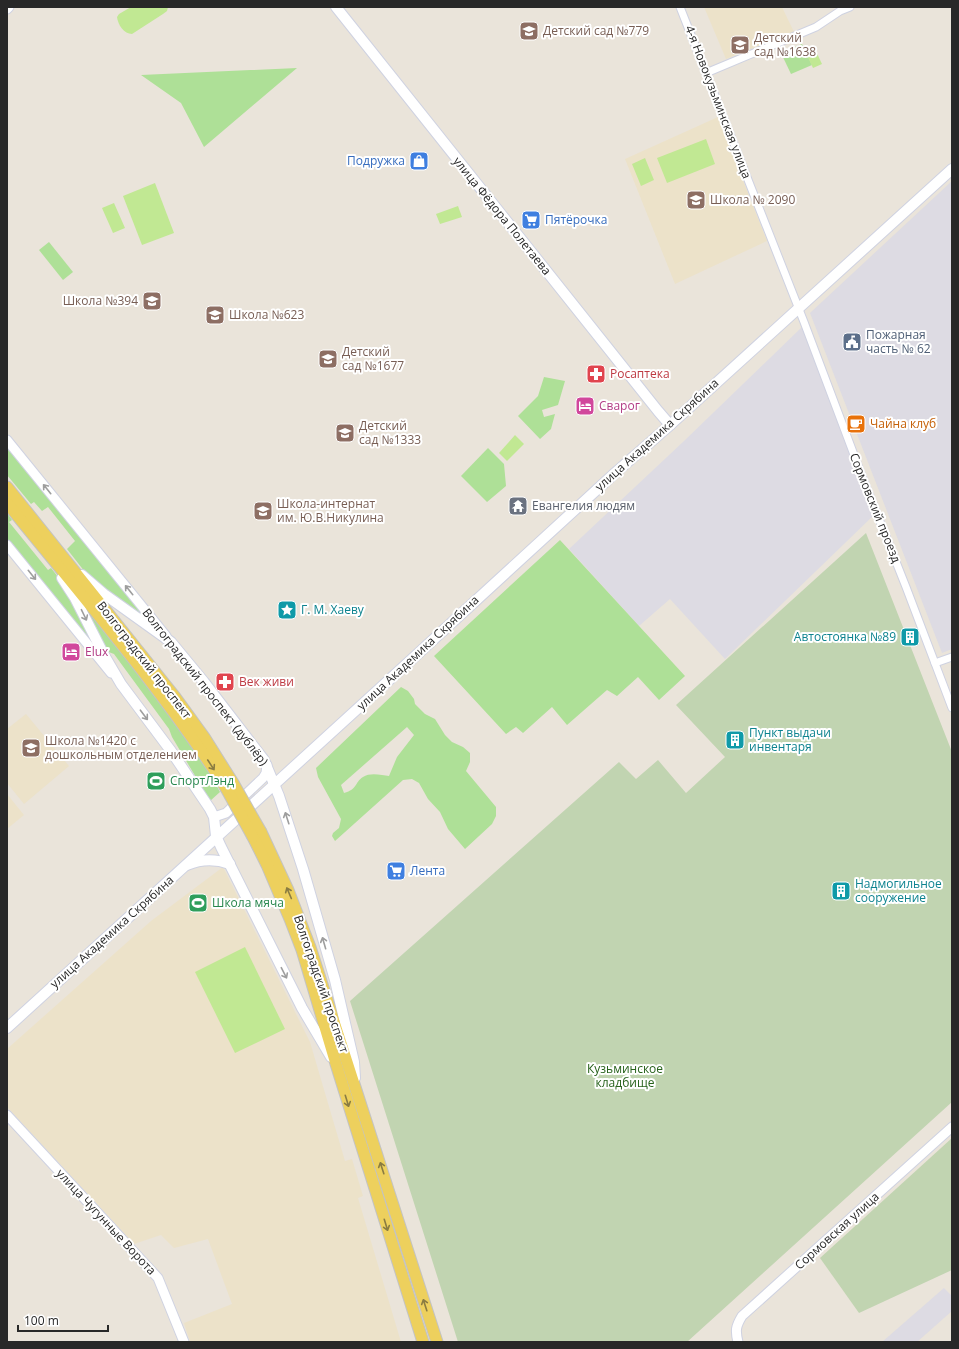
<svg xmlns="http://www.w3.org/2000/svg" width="959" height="1349" font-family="'Open Sans',sans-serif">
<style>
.industrial{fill:#dddbe3}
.education{fill:#ece2c9}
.green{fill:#aee097;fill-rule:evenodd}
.cemetery{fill:#c1d4b1}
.pitch{fill:#c1e893}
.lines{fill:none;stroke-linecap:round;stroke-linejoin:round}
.minor-casing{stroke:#cfd2e1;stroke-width:9}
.tertiary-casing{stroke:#cfd2e1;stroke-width:11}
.secondary-casing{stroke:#cfd2e1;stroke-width:12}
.primary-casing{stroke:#c3c3c3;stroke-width:13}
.minor{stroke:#fff;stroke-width:7}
.tertiary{stroke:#fff;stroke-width:9}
.secondary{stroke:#fff;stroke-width:10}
.primary{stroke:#edd05d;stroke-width:11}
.primary-bridge-casing{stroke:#c3c3c3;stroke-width:13;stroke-linecap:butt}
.primary-bridge{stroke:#edd05d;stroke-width:11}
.oneway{stroke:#9e9e9e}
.oneway2{stroke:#8a7c42}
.labels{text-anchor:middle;stroke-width:4;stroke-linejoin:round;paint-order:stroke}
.education-label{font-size:12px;fill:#785e54;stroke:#fff;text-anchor:start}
.street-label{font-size:12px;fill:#282828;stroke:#fff}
.shop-label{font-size:12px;fill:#366cbe;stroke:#fff;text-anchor:start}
.service-label{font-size:12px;fill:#4e5e75;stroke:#fff;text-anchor:start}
.health-label{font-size:12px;fill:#be3a42;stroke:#fff;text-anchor:start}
.hotel-label{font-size:12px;fill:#b23c85;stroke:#fff;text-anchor:start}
.food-label{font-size:12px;fill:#c56008;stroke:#fff;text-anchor:start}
.worship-label{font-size:12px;fill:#5b616d;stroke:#fff;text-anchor:start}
.culture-label{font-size:12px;fill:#0d838f;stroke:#fff;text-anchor:start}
.leisure-label{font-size:12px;fill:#27864d;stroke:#fff;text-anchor:start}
.park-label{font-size:12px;fill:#27621b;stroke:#fff}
</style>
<rect width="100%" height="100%" fill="#eae4da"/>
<!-- industrial -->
<g class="industrial">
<path d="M952,181V649L942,653L810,313Z"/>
<path d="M802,327L874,515L725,659L670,599L639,626L569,549L684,441Z"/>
<path d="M944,1288L952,1296V1311L917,1342H882Z"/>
</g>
<!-- education -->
<g class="education">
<path d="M704,7H782L794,32L726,59Z"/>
<path d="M718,117L767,241L675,284L625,159Z"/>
<path d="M26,714L69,766L24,804L7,783V729Z"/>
<path d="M7,794L24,815L7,829Z"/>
<path d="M223,867L310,1042L345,1161L352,1159L363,1196L358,1198L401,1342H190L184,1323L232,1304L208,1239L174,1248L161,1235L134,1244L7,1107V1049L151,921Z"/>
</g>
<!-- green -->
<g class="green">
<path d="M802,44L812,65L791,74L781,53Z"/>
<path d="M297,68L204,147L181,103L141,75Z"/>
<path d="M49,242L73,272L63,280L39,250Z"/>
<path d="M544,377L565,381L558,405L542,410L544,417L555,414L551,429L540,439L518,416L538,396Z"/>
<path d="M7,443L146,616L144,620L92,581L67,549L75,541L48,507L42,511L34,502L31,504L7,475Z"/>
<path d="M488,448L504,464L506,486L487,502L461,476Z"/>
<path d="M7,513L12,520L9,522L48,570L51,568L70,592L101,656L7,540Z"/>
<path d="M560,540L685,676L659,700L638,677L617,696L607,690L567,725L552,707L523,733L516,727L506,734L434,656Z"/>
<path d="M82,600L146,681L202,759L220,792L210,801L172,737L169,729L114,654L106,651L100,644Z"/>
<path d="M401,687L408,691L414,699L415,704L425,714L435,719L445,735L452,742L463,747L470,753V762L466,771L496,807V816L492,824L465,849L448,829L440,812L428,799L419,783L412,779L403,780L335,841L332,836L333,833L339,828L341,819L318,777L316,768ZM407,727L414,735L397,757L389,776C382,775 370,772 363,777C354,783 358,789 344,793L341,785Z"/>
</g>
<!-- cemetery -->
<g class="cemetery">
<path d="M866,533L952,752V1102L687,1342H458L350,1001L619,762L636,779L658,760L686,793L725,757L676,705Z"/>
<path d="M952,1138V1270L859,1313L820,1258Z"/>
</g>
<!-- pitch -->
<g class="pitch">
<path d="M131,7H168L167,11L163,14L132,34C124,34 118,25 117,17L119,14Z"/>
<path d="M814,47L822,64L813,68L805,51Z"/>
<path d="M706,139L715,164L667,183L657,158Z"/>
<path d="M645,158L654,180L641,186L632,164Z"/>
<path d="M155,183L174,233L142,245L123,196Z"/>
<path d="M114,203L125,228L113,233L102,208Z"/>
<path d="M458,206L462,217L440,224L436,214Z"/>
<path d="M515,435L524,444L507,461L499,453Z"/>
<path d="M245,947L285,1029L235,1053L195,972Z"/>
</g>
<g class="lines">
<!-- minor casing -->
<g class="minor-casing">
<g id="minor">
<path d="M680,7L804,322L862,476L906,587L952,708"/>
<path d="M706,73L816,27L840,11L850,7"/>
<path d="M935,663L952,657"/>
</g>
</g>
<!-- tertiary casing -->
<g class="tertiary-casing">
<g id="tertiary">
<path d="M7,9L9,7"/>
<path d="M7,440L166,636"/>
<path d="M7,545L111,673"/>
<path d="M214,817L226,813L263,778L266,773L267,765"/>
<path d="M7,1115L158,1278L184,1342"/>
<path d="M738,1342C735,1330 736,1326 742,1316L952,1127"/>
</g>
</g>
<!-- secondary casing -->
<g class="secondary-casing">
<g id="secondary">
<path d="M336,7L658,411L670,425"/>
<path d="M82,575L104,594L171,642L204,682L264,760L279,796L303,869L335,980L354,1062L355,1078"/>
<path d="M62,578L75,598L104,655L121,684L171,751L210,809L214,817L216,836L221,847L302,1008L331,1057"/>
<path d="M187,865C201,859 216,859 230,864"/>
<path d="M7,1028L411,660L615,473L670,425L952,169"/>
</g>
</g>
<!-- primary casing -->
<g class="primary-casing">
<g id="primary">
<path d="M7,487L175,697L204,737L233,783"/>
<path d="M7,503C82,596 161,687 226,788"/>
<path d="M261,832L288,890L310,947L437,1342"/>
<path d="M253,837L267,865L290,919L302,950L336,1064L423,1342"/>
</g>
</g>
<!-- minor -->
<use href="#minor" class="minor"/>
<!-- tertiary -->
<use href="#tertiary" class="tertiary"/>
<!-- secondary -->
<use href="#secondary" class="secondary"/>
<!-- primary -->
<use href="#primary" class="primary"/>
<!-- primary-bridge casing -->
<g class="primary-bridge-casing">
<g id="primary-bridge">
<path d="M233,783L261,832"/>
<path d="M226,788L253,837"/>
</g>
</g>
<!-- primary-bridge -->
<use href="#primary-bridge" class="primary-bridge"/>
</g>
<!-- one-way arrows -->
<defs><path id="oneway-shaft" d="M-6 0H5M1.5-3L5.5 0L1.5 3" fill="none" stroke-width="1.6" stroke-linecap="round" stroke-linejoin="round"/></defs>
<g class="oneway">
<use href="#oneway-shaft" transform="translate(47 489) rotate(-129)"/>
<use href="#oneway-shaft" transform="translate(32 575) rotate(51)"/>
<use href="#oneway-shaft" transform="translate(129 590) rotate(-129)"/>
<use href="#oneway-shaft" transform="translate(84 615) rotate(64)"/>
<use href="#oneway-shaft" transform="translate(144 715) rotate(53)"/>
<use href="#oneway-shaft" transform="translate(287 818) rotate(-108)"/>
<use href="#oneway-shaft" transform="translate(324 943) rotate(-106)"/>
<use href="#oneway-shaft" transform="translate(284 973) rotate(63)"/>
</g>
<g class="oneway2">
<use href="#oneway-shaft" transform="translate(211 765) rotate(57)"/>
<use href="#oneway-shaft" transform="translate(289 893) rotate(-113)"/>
<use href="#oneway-shaft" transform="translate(347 1101) rotate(73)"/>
<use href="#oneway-shaft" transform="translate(382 1168) rotate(-108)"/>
<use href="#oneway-shaft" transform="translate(386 1225) rotate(73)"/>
<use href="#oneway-shaft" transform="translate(425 1305) rotate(-108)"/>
</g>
<!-- icons -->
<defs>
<g id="school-square" transform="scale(1)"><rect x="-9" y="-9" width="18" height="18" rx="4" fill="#8d6e63" stroke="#fff"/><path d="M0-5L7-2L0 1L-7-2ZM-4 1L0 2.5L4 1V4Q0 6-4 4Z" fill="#fff"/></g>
<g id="shop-square" transform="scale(1)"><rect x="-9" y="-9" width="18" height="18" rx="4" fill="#3f7fe0" stroke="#fff"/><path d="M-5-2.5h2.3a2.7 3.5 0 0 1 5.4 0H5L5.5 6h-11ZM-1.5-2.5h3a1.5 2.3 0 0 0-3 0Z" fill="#fff"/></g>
<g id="supermarket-square" transform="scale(1)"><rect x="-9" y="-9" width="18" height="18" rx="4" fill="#3f7fe0" stroke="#fff"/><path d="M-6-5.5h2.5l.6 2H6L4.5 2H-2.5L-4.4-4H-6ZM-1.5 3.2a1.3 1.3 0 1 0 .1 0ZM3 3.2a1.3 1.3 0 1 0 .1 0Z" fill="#fff"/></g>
<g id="civic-square" transform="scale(1)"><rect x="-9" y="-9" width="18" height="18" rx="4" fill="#5c6f8a" stroke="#fff"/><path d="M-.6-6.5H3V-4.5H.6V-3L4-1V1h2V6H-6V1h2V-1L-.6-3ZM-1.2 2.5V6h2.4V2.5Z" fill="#fff"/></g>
<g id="pharmacy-square" transform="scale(1)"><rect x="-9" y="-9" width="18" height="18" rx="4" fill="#e0444e" stroke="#fff"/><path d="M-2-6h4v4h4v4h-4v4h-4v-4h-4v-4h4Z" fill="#fff"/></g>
<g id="hotel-square" transform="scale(1)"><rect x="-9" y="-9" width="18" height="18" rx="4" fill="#d1479c" stroke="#fff"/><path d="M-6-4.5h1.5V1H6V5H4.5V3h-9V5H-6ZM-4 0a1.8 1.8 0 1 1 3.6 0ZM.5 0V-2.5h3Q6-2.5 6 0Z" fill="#fff"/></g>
<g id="cafe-square" transform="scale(1)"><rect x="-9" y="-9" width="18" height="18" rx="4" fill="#e8710a" stroke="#fff"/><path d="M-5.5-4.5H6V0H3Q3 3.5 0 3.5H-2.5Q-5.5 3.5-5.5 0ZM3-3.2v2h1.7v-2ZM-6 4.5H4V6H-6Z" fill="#fff"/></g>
<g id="temple-square" transform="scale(1)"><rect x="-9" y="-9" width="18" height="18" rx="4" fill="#6b7280" stroke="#fff"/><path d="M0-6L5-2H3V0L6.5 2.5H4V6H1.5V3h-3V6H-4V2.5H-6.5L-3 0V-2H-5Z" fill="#fff"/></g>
<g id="sight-square" transform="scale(1)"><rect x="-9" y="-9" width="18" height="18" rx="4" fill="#0f9aa8" stroke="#fff"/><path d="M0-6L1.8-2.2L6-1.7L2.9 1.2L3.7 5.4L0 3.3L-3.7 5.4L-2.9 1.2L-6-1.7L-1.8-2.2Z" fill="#fff"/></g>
<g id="building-square" transform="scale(1)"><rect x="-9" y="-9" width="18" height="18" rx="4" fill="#0f9aa8" stroke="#fff"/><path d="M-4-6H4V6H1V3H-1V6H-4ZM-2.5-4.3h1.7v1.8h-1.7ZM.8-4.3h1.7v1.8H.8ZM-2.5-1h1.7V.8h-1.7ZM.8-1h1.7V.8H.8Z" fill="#fff"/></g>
<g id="stadium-square" transform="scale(1)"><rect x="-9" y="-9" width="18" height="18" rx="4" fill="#2e9e5b" stroke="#fff"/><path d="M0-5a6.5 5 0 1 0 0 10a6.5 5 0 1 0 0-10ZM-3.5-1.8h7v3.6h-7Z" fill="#fff"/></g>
</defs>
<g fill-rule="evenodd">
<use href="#school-square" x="529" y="31"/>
<use href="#school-square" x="740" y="45"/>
<use href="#shop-square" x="419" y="161"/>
<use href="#school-square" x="696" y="200"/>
<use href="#supermarket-square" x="531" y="220"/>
<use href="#school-square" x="152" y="301"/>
<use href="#school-square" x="215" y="315"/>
<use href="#civic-square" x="852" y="342"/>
<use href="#school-square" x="328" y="359"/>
<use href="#pharmacy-square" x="596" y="374"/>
<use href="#hotel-square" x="585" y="406"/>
<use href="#cafe-square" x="856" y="424"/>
<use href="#school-square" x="345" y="433"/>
<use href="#temple-square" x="518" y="506"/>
<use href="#school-square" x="263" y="511"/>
<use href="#sight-square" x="287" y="610"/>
<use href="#building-square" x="910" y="637"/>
<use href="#hotel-square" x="71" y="652"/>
<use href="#pharmacy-square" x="225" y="682"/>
<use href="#building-square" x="735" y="740"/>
<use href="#school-square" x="31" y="748"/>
<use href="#stadium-square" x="156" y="781"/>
<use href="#supermarket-square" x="396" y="871"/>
<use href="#building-square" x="841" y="891"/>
<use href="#stadium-square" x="198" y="903"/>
</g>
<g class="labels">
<!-- education labels -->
<g class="education-label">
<text x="543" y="35">Детский сад №779</text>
<text x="754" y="42">Детский<tspan x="754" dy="14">сад №1638</tspan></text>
<text x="710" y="204">Школа № 2090</text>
<text x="138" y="305" text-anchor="end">Школа №394</text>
<text x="229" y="319">Школа №623</text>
<text x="342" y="356">Детский<tspan x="342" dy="14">сад №1677</tspan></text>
<text x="359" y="430">Детский<tspan x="359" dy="14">сад №1333</tspan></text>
<text x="277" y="508">Школа-интернат<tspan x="277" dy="14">им. Ю.В.Никулина</tspan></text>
<text x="45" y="745">Школа №1420 с<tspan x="45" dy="14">дошкольным отделением</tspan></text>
</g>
<!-- street labels -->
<g class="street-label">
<text transform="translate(718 102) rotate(69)" y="4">4-я Новокузьминская улица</text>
<text transform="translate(502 216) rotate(51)" y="4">улица Фёдора Полетаева</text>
<text transform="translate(657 435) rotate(-42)" y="4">улица Академика Скрябина</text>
<text transform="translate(875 508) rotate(68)" y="4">Сормовский проезд</text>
<text transform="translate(418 653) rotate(-43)" y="4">улица Академика Скрябина</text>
<text transform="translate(144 660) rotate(52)" y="4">Волгоградский проспект</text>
<text transform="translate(205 687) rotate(52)" y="4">Волгоградский проспект (дублёр)</text>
<text transform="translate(112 932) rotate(-42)" y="4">улица Академика Скрябина</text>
<text transform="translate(321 984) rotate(71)" y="4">Волгоградский проспект</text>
<text transform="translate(106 1222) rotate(47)" y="4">улица Чугунные Ворота</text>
<text transform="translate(837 1231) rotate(-42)" y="4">Сормовская улица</text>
</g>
<!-- shop labels -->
<g class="shop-label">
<text x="405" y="165" text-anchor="end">Подружка</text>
<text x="545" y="224">Пятёрочка</text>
<text x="410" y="875">Лента</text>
</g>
<!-- service labels -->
<g class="service-label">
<text x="866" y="339">Пожарная<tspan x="866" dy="14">часть № 62</tspan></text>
</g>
<!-- health labels -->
<g class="health-label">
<text x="610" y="378">Росаптека</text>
<text x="239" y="686">Век живи</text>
</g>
<!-- hotel labels -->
<g class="hotel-label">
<text x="599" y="410">Сварог</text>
<text x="85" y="656">Elux</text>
</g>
<!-- food labels -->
<g class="food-label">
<text x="870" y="428">Чайна клуб</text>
</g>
<!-- worship labels -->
<g class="worship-label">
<text x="532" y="510">Евангелия людям</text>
</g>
<!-- culture labels -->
<g class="culture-label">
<text x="301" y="614">Г. М. Хаеву</text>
<text x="896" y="641" text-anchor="end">Автостоянка №89</text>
<text x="749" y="737">Пункт выдачи<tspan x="749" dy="14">инвентаря</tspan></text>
<text x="855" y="888">Надмогильное<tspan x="855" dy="14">сооружение</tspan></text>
</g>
<!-- leisure labels -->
<g class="leisure-label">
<text x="170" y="785">СпортЛэнд</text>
<text x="212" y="907">Школа мяча</text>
</g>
<!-- park labels -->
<g class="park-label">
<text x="625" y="1073">Кузьминское<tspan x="625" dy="14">кладбище</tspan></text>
</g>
</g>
<!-- border -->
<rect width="959" height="1349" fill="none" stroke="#282828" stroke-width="16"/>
<!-- scale -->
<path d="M18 1325v6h90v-6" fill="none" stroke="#282828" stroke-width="2"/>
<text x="24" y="1325" font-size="12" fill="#282828" stroke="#ffffff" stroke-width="3" paint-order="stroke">100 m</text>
</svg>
